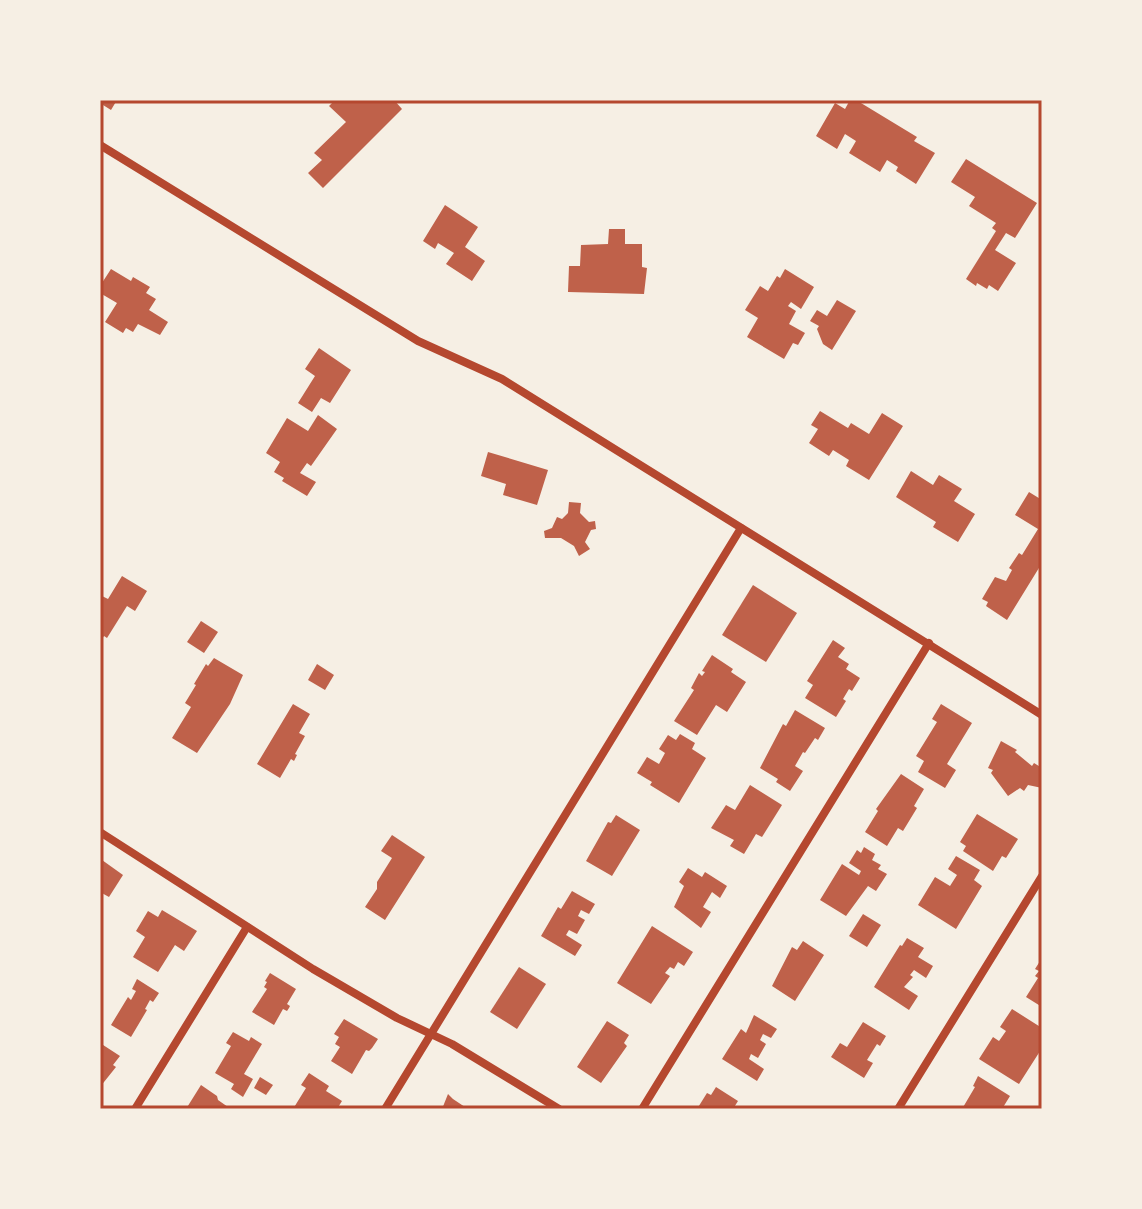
<svg xmlns="http://www.w3.org/2000/svg" width="1142" height="1209" font-family="Georgia,serif">
<style>
.building{fill:#bf614a}
.lines{fill:none;stroke-linecap:round;stroke-linejoin:round}
.minor{stroke:#b5482f;stroke-width:8}
.neatline{fill:none;stroke:#b5482f;stroke-width:3}
</style>
<rect width="100%" height="100%" fill="#f6efe4"/>
<!-- building -->
<g class="building">
<path d="M100,100H117L111,110L103,105L100,111Z"/>
<path d="M335,100H394L402,109L323,188L308,173L322,160L314,153L346,122L329,106Z"/>
<path d="M850,100H856L917,137L914,141L935,153L916,184L896,171L898,167L887,160L880,172L849,153L856,141L845,134L837,149L816,136L835,103L845,109Z"/>
<path d="M966,159L1037,203L1015,238L1006,233L995,250L1016,263L998,291L989,285L987,289L977,283L976,286L966,279L996,231L992,228L996,223L969,206L975,197L951,182Z"/>
<path d="M445,205L478,227L465,247L485,261L472,281L446,264L454,253L438,243L435,249L423,241Z"/>
<path d="M609,229H625V244H642V267L647,268L644,294L568,292L569,266H580L581,245L608,244Z"/>
<path d="M111,269L131,281L133,277L150,287L146,293L156,299L149,310L168,322L160,335L138,324L133,332L126,328L123,333L105,322L117,303L100,293V286Z"/>
<path d="M785,269L814,287L801,309L791,302L788,306L796,311L789,324L805,333L798,345L793,343L784,359L747,337L758,318L745,310L760,286L768,291L777,276L780,278Z"/>
<path d="M837,300L856,311L832,350L823,344L817,329L819,326L810,321L817,310L827,316Z"/>
<path d="M319,348L351,370L330,403L321,398L312,412L298,403L315,376L305,369Z"/>
<path d="M820,411L848,428L851,423L869,434L882,413L903,426L869,480L846,466L849,460L833,450L829,456L809,443L818,429L811,425Z"/>
<path d="M318,415L337,429L311,466L307,463L300,473L316,482L307,496L282,481L284,478L274,472L280,462L266,453L287,418L308,431Z"/>
<path d="M488,452L548,470L537,505L503,495L506,484L481,476Z"/>
<path d="M911,471L933,485L939,475L962,489L954,501L975,514L958,542L933,527L936,522L896,497Z"/>
<path d="M1029,492L1042,500V563L1007,620L986,606L988,602L982,599L995,577L1006,581L1012,570L1009,568L1019,553L1022,555L1038,529L1015,515Z"/>
<path d="M569,502L581,503L580,513L589,522L595,521L596,529L591,530L585,542L590,549L579,556L574,546L561,538H545L544,531L552,528L557,517L562,519L568,513Z"/>
<path d="M122,576L147,591L135,611L127,606L107,638L104,636L100,642V595L108,599Z"/>
<path d="M753,585L797,613L766,662L722,635Z"/>
<path d="M201,621L218,632L204,653L187,642Z"/>
<path d="M833,640L845,648L838,657L849,664L846,669L860,678L852,691L849,689L843,699L846,701L836,717L805,698L813,685L807,681Z"/>
<path d="M712,655L733,669L731,672L746,682L727,712L716,705L697,735L674,721L694,690L691,688L699,673L702,676L705,672L702,671Z"/>
<path d="M214,658L243,675L230,704L197,753L172,738L191,707L185,703L196,685L194,684L206,664L208,666Z"/>
<path d="M317,664L334,675L325,690L308,680Z"/>
<path d="M293,704L310,714L299,733L305,736L295,754L297,755L294,761L291,759L280,778L257,764Z"/>
<path d="M941,704L972,723L947,764L956,770L945,788L918,772L924,761L916,756L937,722L932,719Z"/>
<path d="M795,710L825,728L818,740L815,738L805,753L803,752L795,766L803,771L790,791L776,782L778,779L760,768L783,724L786,726Z"/>
<path d="M680,734L695,743L692,749L706,758L679,803L650,785L652,782L637,773L647,757L659,764L665,753L659,749L668,735L676,740Z"/>
<path d="M1001,741L1017,750L1015,752L1032,766L1034,763L1042,768V788L1028,785L1024,791L1020,788L1008,796L991,773L993,770L988,768Z"/>
<path d="M901,774L924,789L914,806L917,808L903,831L898,828L887,846L865,832L878,811L876,809Z"/>
<path d="M750,785L782,805L762,837L756,834L744,854L730,846L734,840L711,828L726,805L735,810Z"/>
<path d="M977,814L1018,839L1006,858L1002,856L993,871L963,851L966,846L960,842Z"/>
<path d="M616,815L640,830L612,876L586,861L608,822L611,823Z"/>
<path d="M392,835L425,857L385,920L365,907L377,889V882L392,858L381,851Z"/>
<path d="M864,847L875,854L872,860L881,865L878,869L887,874L876,891L868,886L846,916L820,900L842,864L859,875L861,871L849,863L857,850L861,853Z"/>
<path d="M956,856L980,870L974,880L982,886L956,929L918,905L935,877L950,886L957,875L948,869Z"/>
<path d="M102,860L123,875L109,897L100,892Z"/>
<path d="M688,868L702,877L705,872L727,886L720,898L712,892L703,907L711,912L701,928L674,907L684,886L679,882Z"/>
<path d="M572,891L595,904L589,914L581,910L578,916L585,920L577,934L569,930L566,935L582,945L575,956L541,936L558,907L561,909Z"/>
<path d="M162,910L197,931L184,951L175,945L158,972L133,957L145,937L136,931L148,911L158,917Z"/>
<path d="M863,914L881,925L867,947L849,936Z"/>
<path d="M652,926L693,952L684,966L678,962L674,969L670,967L665,973L670,976L651,1004L617,983Z"/>
<path d="M907,938L924,948L918,957L933,966L926,978L914,970L910,975L913,977L904,987L918,996L909,1010L874,987L900,945L902,946Z"/>
<path d="M803,941L824,955L795,1001L772,986L792,947L797,950Z"/>
<path d="M1042,958V1007L1026,997L1038,978L1035,976L1039,971L1035,969Z"/>
<path d="M519,967L546,984L517,1029L490,1012Z"/>
<path d="M270,973L296,989L287,1004L290,1006L289,1008L287,1011L283,1009L274,1025L252,1012L267,989L264,987L267,982L265,981Z"/>
<path d="M137,979L159,993L153,1002L150,1000L145,1009L147,1010L131,1037L111,1025L128,997L131,1000L136,991L132,989Z"/>
<path d="M1012,1009L1042,1028V1048L1019,1084L979,1059L993,1037L999,1041L1006,1031L1000,1027Z"/>
<path d="M754,1015L777,1029L771,1038L763,1034L760,1040L766,1044L758,1058L751,1054L749,1059L764,1069L757,1081L722,1059L741,1029L746,1033Z"/>
<path d="M344,1019L378,1039L372,1048L369,1051L366,1050L352,1074L331,1061L340,1047L335,1044L339,1037L334,1034Z"/>
<path d="M607,1021L629,1035L624,1043L627,1046L601,1083L577,1067Z"/>
<path d="M863,1022L886,1036L880,1046L877,1044L867,1060L873,1063L864,1078L831,1057L840,1043L847,1047Z"/>
<path d="M233,1032L249,1041L251,1037L262,1044L244,1074L253,1079L243,1097L231,1089L234,1084L215,1073L231,1046L226,1043Z"/>
<path d="M100,1043L120,1056L113,1065L116,1067L100,1087Z"/>
<path d="M309,1073L329,1086L326,1091L342,1101L337,1109H293L306,1088L301,1085Z"/>
<path d="M978,1076L1010,1096L1002,1109H962L975,1087L973,1086Z"/>
<path d="M260,1077L273,1085L266,1095L254,1088Z"/>
<path d="M201,1085L217,1096L218,1100L228,1107L227,1109H186Z"/>
<path d="M716,1087L738,1101L733,1109H697L707,1093L711,1095Z"/>
<path d="M448,1094L453,1099L468,1109H442Z"/>
</g>
<g class="lines">
<!-- minor -->
<g class="minor">
<path d="M100,145L418,341L502,379L1042,715"/>
<path d="M100,832L313,969L397,1018L452,1044L559,1109"/>
<path d="M135,1109L247,927"/>
<path d="M385,1109L741,528"/>
<path d="M642,1109L929,643"/>
<path d="M898,1109L1042,876"/>
</g>
</g>
<!-- border -->
<rect width="1142" height="1209" fill="none" stroke="#f6efe4" stroke-width="204"/>
<rect x="102" y="102" width="938" height="1005" class="neatline"/>
</svg>
